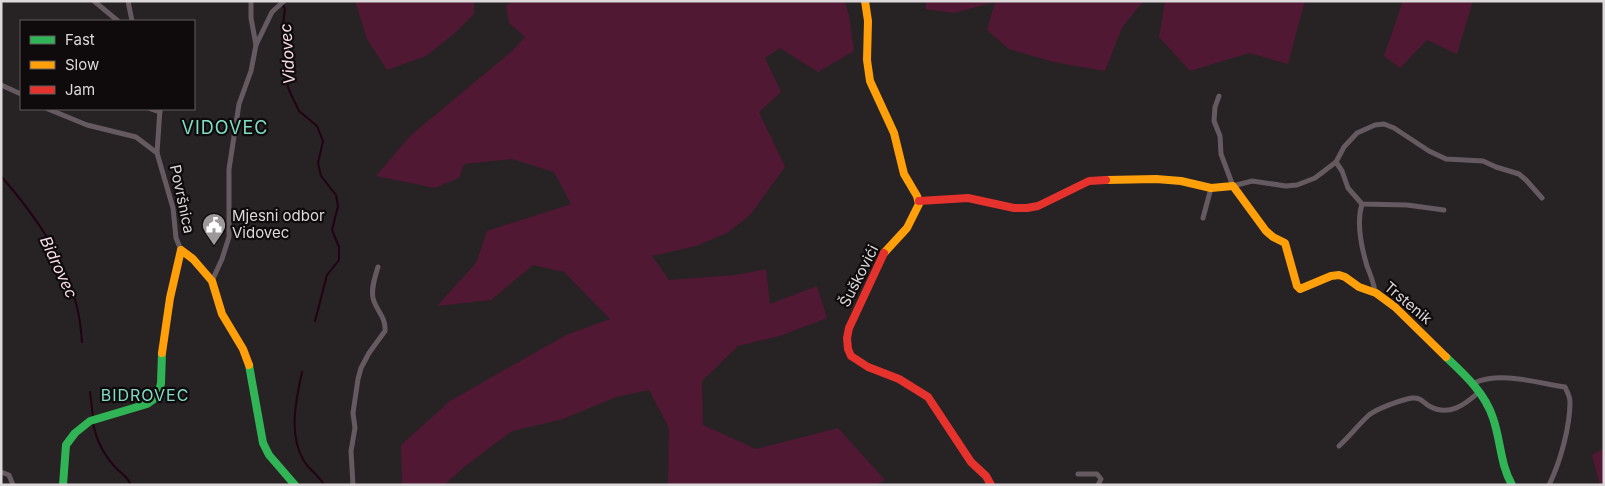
<svg xmlns="http://www.w3.org/2000/svg" width="1605" height="486" font-family="Inter,sans-serif">
<style>
.green{fill:#511834}
.lines{fill:none;stroke-linecap:round;stroke-linejoin:round}
.stream{stroke:#220311;stroke-width:2}
.street{stroke:#655a5f;stroke-width:5}
.fast{stroke:#30b455;stroke-width:8}
.slow{stroke:#ff9f0a;stroke-width:8}
.jam{stroke:#e5322d;stroke-width:8}
.labels{text-anchor:middle;stroke-width:4.5;stroke-linejoin:round;paint-order:stroke}
.street-label{font-size:15px;fill:#ddd8da;stroke:#0f0b0d}
.poi-label{font-size:15px;fill:#ddd8da;stroke:#0f0b0d;text-anchor:start}
.water-label{font-size:16px;font-style:italic;fill:#f6dce6;stroke:#0f0b0d}
.neighbourhood-label{font-size:16px;letter-spacing:1px;fill:#7edec3;stroke:#0f0b0d}
.quarter-label{font-size:18px;letter-spacing:1px;fill:#7edec3;stroke:#0f0b0d}
</style>
<rect width="100%" height="100%" fill="#272224"/>
<!-- green -->
<g class="green">
<path d="M355,1H474V14L455,33L426,56L387,70L367,39Z"/>
<path d="M513,1H845L849,16L854,51L818,72L780,48L765,58L781,92L759,112L785,167L750,215L727,233L696,246L652,256L669,280L735,275L766,269L770,304L817,286L827,318L780,336L738,346L702,381L703,425L756,449L838,428L885,480L875,485H668L669,428L649,390L616,397L563,419L512,431L464,467L444,485H402L401,445L450,401L566,335L610,319L564,272L533,265L491,300L437,306L476,263L487,231L571,204L554,172L512,159L464,164L459,178L435,188L376,176L410,136L512,51L525,37L509,23L506,6Z"/>
<path d="M926,1H1143L1122,28L1105,71L1053,62L1009,49L987,30L995,2L954,13L926,9Z"/>
<path d="M1165,1H1305L1288,64L1249,53L1190,71L1159,37Z"/>
<path d="M1403,1H1473L1457,54L1427,40L1400,68L1384,56Z"/>
<path d="M1604,448V485H1600L1592,455Z"/>
</g>
<g class="lines">
<!-- stream -->
<g class="stream">
<path d="M282,3L285,9L282,31L288,53L289,68L286,79L289,90L299,111L317,126L323,141L318,163L321,176L336,195L338,206L332,230L339,247V260L327,275L315,321"/>
<path d="M1,176C34,214 65,257 77,307C80,318 81,330 82,342"/>
<path d="M302,372C296,400 288,435 304,461C309,470 319,475 324,485"/>
<path d="M90,392L93,417"/>
<path d="M93,422C96,441 105,457 118,470C124,475 128,478 131,485"/>
</g>
<!-- street -->
<g class="street">
<path d="M94,1L118,21"/>
<path d="M128,1L132,21"/>
<path d="M251,1V18L256,45"/>
<path d="M1,85L21,94"/>
<path d="M1219,96L1215,107L1214,121L1220,136L1221,154L1233,186L1252,181L1286,186L1297,185L1315,178L1336,162L1342,171L1348,188L1362,204L1407,205L1444,210"/>
<path d="M48,109L87,125L136,137L157,153"/>
<path d="M151,109L160,112"/>
<path d="M160,109L157,153L173,208L176,238L181,250"/>
<path d="M1336,162L1344,147L1357,133L1375,125L1384,124L1394,128L1429,151L1446,159L1483,161L1496,167L1519,174L1526,180L1542,198"/>
<path d="M1362,204C1356,223 1361,246 1367,266C1370,274 1374,283 1375,292"/>
<path d="M1203,218L1211,188"/>
<path d="M212,281L222,259L229,237V169L239,104L251,71L256,45L272,12L284,1"/>
<path d="M1474,383C1501,371 1537,383 1565,387C1567,392 1570,396 1570,402C1570,427 1560,463 1549,485"/>
<path d="M1339,446C1350,436 1359,424 1369,415C1378,408 1401,400 1412,398C1420,397 1423,402 1429,406C1449,417 1465,405 1480,391"/>
<path d="M1,472L9,475L13,485"/>
<path d="M1078,474H1097L1101,479L1098,485"/>
<path d="M353,485L351,451L355,428L353,413L358,379L361,368L369,353L385,331C386,316 376,311 373,298C371,288 375,277 378,267"/>
</g>
<!-- fast -->
<g class="fast">
<path d="M1446,357C1465,375 1485,393 1493,418C1501,441 1500,464 1512,485"/>
<path d="M249,365L263,443L269,455L295,485"/>
<path d="M63,485L66,445L75,433L90,421L147,404L158,396L161,383L162,353"/>
</g>
<!-- slow -->
<g class="slow">
<path d="M865,1L868,21L867,60L870,81L894,133L904,174L917,196L919,204L907,228L884,253"/>
<path d="M1106,180L1156,179L1181,181L1211,188L1233,186L1266,231L1273,237L1285,243L1297,286L1300,289L1331,276L1339,275L1345,277L1359,287L1376,293L1395,307L1446,357"/>
<path d="M162,353L170,298L181,250L193,259L212,281L222,314L243,349L249,365"/>
</g>
<!-- jam -->
<g class="jam">
<path d="M919,201L968,198L1014,208H1027L1038,206L1089,181L1106,180"/>
<path d="M884,253L849,328L847,338L848,349L851,356L868,367L899,379L928,397L971,462L986,476L991,485"/>
</g>
</g>
<!-- icons -->
<defs>
<g id="civic-pin" transform="scale(1.25)"><path d="M0 17L-7.5 6A9.5 9.5 0 1 1 7.5 6Z" fill="#9d989a" stroke="#0f0b0d"/><path d="M-.6-6.5H3V-4.5H.6V-3L4-1V1h2V6H-6V1h2V-1L-.6-3ZM-1.2 2.5V6h2.4V2.5Z" fill="#fff"/></g>
</defs>
<g fill-rule="evenodd">
<use href="#civic-pin" x="214" y="225"/>
</g>
<g class="labels">
<!-- street labels -->
<g class="street-label">
<text transform="translate(182 199) rotate(78)" y="5">Površnica</text>
<text transform="translate(859 276) rotate(-63)" y="5">Šuškovići</text>
<text transform="translate(1408 303) rotate(40)" y="5">Trstenik</text>
</g>
<!-- poi labels -->
<g class="poi-label">
<text x="232" y="221">Mjesni odbor<tspan x="232" dy="17">Vidovec</tspan></text>
</g>
<!-- water labels -->
<g class="water-label">
<text transform="translate(287 54) rotate(-94)" y="6">Vidovec</text>
<text transform="translate(59 267) rotate(65)" y="6">Bidrovec</text>
</g>
<!-- neighbourhood labels -->
<g class="neighbourhood-label">
<text x="145" y="401">BIDROVEC</text>
</g>
<!-- quarter labels -->
<g class="quarter-label">
<text x="225" y="134">VIDOVEC</text>
</g>
</g>
<!-- border -->
<rect width="1605" height="486" fill="none" stroke="#ddd8da" stroke-width="5"/>
<!-- legend -->
<rect x="20" y="20" width="175" height="90" fill="#0f0b0d" stroke="#615d5f"/>
<rect x="30" y="36" width="25" height="8" fill="#30b455" stroke="#615d5f"/>
<text x="65" y="45" font-size="15" fill="#ddd8da">Fast</text>
<rect x="30" y="61" width="25" height="8" fill="#ff9f0a" stroke="#615d5f"/>
<text x="65" y="70" font-size="15" fill="#ddd8da">Slow</text>
<rect x="30" y="86" width="25" height="8" fill="#e5322d" stroke="#615d5f"/>
<text x="65" y="95" font-size="15" fill="#ddd8da">Jam</text>
</svg>
